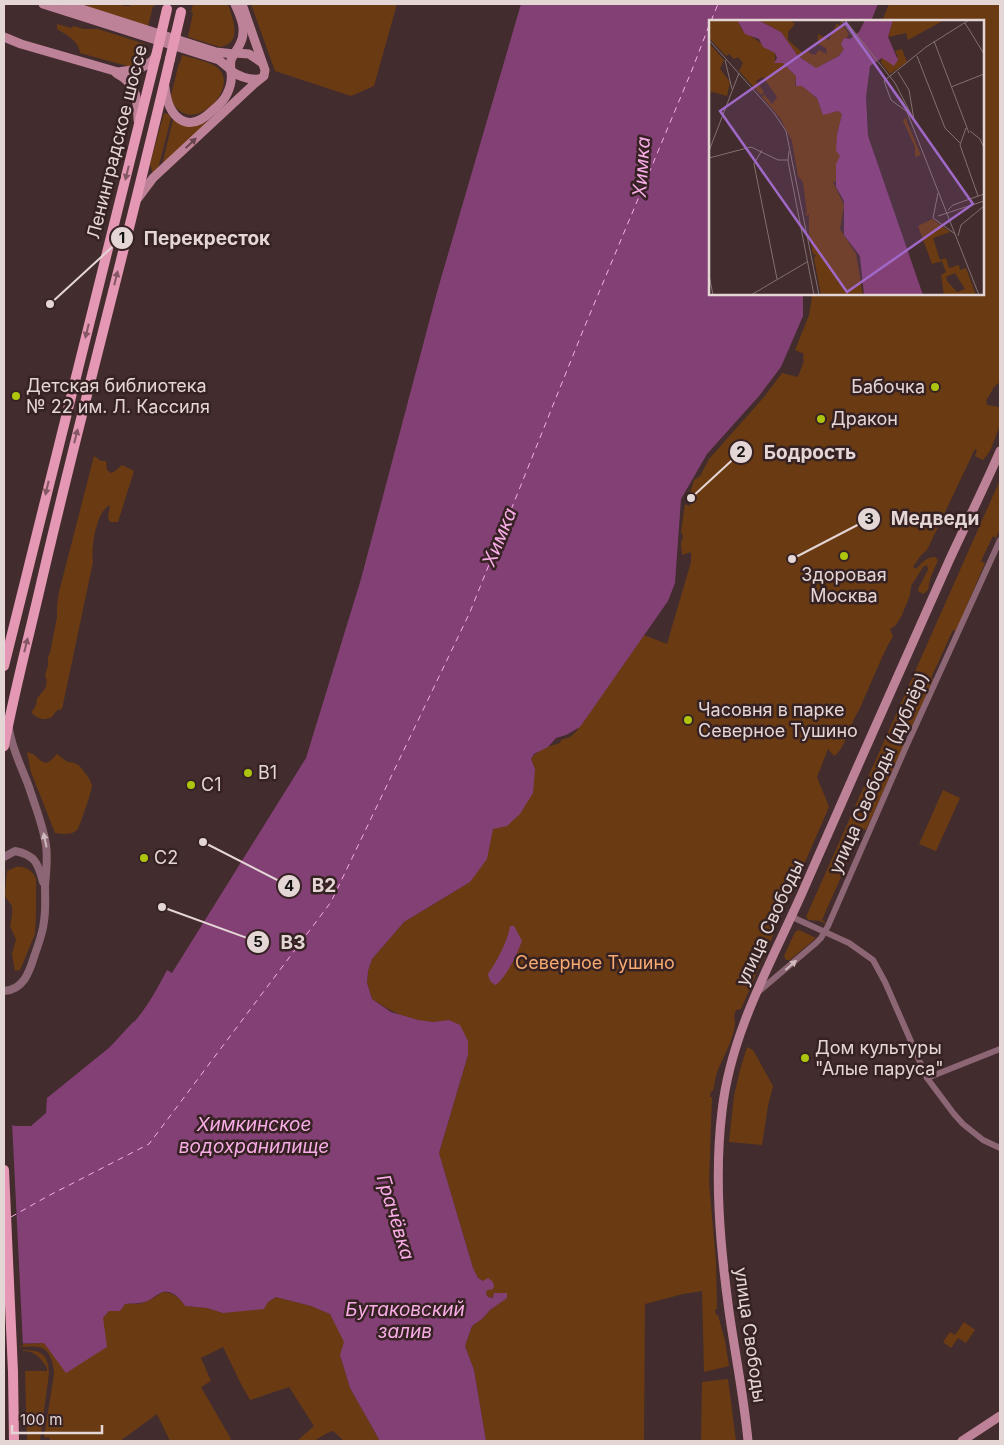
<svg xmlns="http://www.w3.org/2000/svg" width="1004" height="1445" font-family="Inter,sans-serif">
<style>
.green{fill:#6a3b13}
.water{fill:#834075}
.pier{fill:#422c2d}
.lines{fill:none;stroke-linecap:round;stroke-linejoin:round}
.ferry{stroke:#f9ade7;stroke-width:1;stroke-dasharray:6 5;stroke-linecap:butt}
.minor{stroke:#8c6674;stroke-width:6}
.tertiary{stroke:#8c6674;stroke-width:8}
.secondary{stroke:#be8298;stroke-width:9}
.primary{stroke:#e498b4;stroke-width:10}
.primary-bridge{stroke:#e498b4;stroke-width:10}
.oneway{fill:#66444c}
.oneway2{fill:#855764}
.oneway3{fill:#cfbabe}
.poi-dot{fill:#adc60d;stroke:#372223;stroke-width:2}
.labels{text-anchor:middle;stroke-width:5;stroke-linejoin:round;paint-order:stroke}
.street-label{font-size:18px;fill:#e5d6d6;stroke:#372223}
.poi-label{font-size:18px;fill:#e5d6d6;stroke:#372223;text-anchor:start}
.park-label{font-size:18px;fill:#f7ab72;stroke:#372223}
.water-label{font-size:19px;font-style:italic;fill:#f9ade7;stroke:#372223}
.inset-river{fill:none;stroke:#834075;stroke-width:2.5}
.inset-road{fill:none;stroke:#837071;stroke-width:1}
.view{fill:#a068c7;fill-opacity:0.15;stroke:#a068c7;stroke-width:2.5}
.inset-edge{fill:none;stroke:#e5d6d6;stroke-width:2.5}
.leader{fill:none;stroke:#e5d6d6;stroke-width:2}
.callout-dot{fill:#e5d6d6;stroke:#372223;stroke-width:2}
.mark-label{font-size:15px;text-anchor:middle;font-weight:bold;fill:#111}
.callout-label{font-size:19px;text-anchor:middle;font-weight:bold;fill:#e5d6d6;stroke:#372223;stroke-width:5;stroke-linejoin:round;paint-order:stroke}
</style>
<rect width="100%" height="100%" fill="#422c2d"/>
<!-- green -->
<g class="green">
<path d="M76,4H122L123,6H130V4H155V6H153L148,26Z"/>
<path d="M193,4H228C232,18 244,43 220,47L188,37L193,13L191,12Z"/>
<path d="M251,4H397L374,86L351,96L275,71Z"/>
<path d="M889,4H1000V385L998,383L994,387L986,401L987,405L1000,407V425L990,451L983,460L975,456L977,450L975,449L927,550L921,555L913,567L916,569C922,563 926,557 935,557L938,560L930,579L928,590L923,594L918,591L919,587L928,570L927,565L923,567L911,586L910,595L902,615L895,626L890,629L893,636C881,657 873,679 863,701C861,707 857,713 854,719C850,728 843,751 834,756L828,749L817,777L829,807L741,1009L736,1010L734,1016C739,1030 723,1057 718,1070C715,1077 715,1084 713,1091H711L710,1097H712L709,1182L716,1262L717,1309H715L716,1315H718L725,1341L729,1366L704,1372L702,1291L683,1294L645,1304L644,1441H486L474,1370L465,1346L472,1326L482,1319L490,1310L506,1298L488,1297L486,1294L487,1289L489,1288L487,1280L483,1281L478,1278L473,1268L439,1153L468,1055V1041L449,1020C444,1021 438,1022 433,1022C411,1022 390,1011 372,999L367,983L368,971L372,959L404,922L470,882L490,841L493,829L535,769L531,759C536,750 550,746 560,743L561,740L570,737L575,733L644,635L667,644L691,562V552L682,555L681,544L683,536L681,532L685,504L690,506V493L694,480L700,476L709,459L764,397L782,373L798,377L804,361L803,358L804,354L795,350L809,315L812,297L807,294H983V21H882Z"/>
<path d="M57,24L71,28L74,26L83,29H98L145,44L143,53L145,54C143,62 139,65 131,67L80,53C79,41 67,35 57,29Z"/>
<path d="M182,55C192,58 212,62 219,69C237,88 201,127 180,111C174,107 172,102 171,95L179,63H180Z"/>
<path d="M164,113L168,114L171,118L158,169L153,174L150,164Z"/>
<path d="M173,120L192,126L209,121L162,165Z"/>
<path d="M94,456L101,461H106L107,470L111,473L115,471L122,465L134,471L118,522H110L108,518L110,505C96,511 91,548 93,562L62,709C53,710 56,715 50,718C43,721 35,717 31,712C33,710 35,708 36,705C38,700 35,702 38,697C45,689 49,686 45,675L48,666V657L50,653L57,617V606L59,592Z"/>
<path d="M1000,480V529L996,538L993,536L981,561L985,563L956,631L953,630L931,678L934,679L912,726L907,725L901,739L906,741L866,830L862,829L822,920L826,923L825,924L820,921L809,920L806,917Z"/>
<path d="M27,752L33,754L41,761L46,763L50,761L57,754C60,756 63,759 66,761C73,764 76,761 82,769C86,774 91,780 92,786C92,789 80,827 77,830C73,835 61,834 55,833L31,772Z"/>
<path d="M943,790L960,798L936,851L919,844Z"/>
<path d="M16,867C24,866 33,870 36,879V914L35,934L20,970L15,971L12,954L16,939L10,926L12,916V906L6,898L5,893L7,871Z"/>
<path d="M799,930L816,938L790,960H786L784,956L795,932Z"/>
<path d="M747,1047L753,1050L773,1086L768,1106L762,1145L729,1142L734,1096L740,1070Z"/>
<path d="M163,1292C173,1293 180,1297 185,1306L207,1308L223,1313L236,1311L268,1302L276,1297L311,1306L330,1314L345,1342L340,1355L350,1388L380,1441H344L333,1431L327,1433L314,1441H297L314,1426L289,1387L250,1400L240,1382L223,1347L201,1358L211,1381L201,1387L231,1439L229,1441H170L157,1414L120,1441H50V1438L44,1437L54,1374C54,1364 50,1348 38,1347C32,1346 26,1347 20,1347V1344L44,1343L103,1318L109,1311H119L125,1304C130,1303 134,1304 138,1304C147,1303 156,1296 163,1292Z"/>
<path d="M964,1322L975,1330L966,1343L958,1338L951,1348L943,1342L950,1332L955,1335Z"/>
<path d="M23,1350C41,1350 48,1354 49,1373L40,1441H27L25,1371H47V1368C42,1359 34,1350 23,1351Z"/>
<path d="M728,1379L736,1441H701L702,1382Z"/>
</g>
<!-- water -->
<g class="water">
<path d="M521,4H878L871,21H710V294H803V316L781,367L759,396L707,454L681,499L675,583L668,601L580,727L566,735L556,738L548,747L534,754L531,759L535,769L533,793L520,814L507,826L493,829L487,859L470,882L404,922L372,959L368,971L367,983L372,999L391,1012L418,1020L433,1022L449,1020L460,1025L468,1041V1055L439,1153L473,1268L478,1278L483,1281L488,1278L492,1281L494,1285L493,1289L487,1290L486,1294L488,1297L493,1298L494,1293H507V1298L490,1310L482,1319L472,1326L465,1346L474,1370L486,1441H380L350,1388L340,1355L344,1342L330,1314L311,1306L276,1297L268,1302L264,1309L223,1313L207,1308L185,1306C181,1299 172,1290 163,1292C157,1294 151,1300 145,1302C138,1304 132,1303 125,1304L120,1311H109L103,1318L107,1347L66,1373L44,1343L4,1344V1124L16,1126H31L46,1113L47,1098L110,1047L133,1022H134C148,1006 157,989 167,970L172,973L306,758L361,579L437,292Z"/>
<path d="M510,926H514L522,941C516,956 509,973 496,985C491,983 489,980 488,974C497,961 508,941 510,926Z"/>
</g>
<!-- pier -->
<path class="pier" d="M4,1121L12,1122L23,1346L4,1347Z"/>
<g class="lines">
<!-- ferry -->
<g class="ferry">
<path d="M711,21L718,4"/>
<path d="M11,1217L48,1196L149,1144L331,902L470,612L582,333L692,70L710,23"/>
</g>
<!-- minor -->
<g class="minor">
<path d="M792,917L849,943L873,960L885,982L927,1078L954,1114L963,1124L983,1140L1000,1148"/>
<path d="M757,993L816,943L821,938L828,926L905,749L1000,540"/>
<path d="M927,1078L1000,1049"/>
</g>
<!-- tertiary -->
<g class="tertiary">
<path d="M4,857L15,851C35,855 38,863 43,882"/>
<path d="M4,991C23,990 29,973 34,957C38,945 43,933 44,921C46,909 45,898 45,886C46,873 48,858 46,845C43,825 35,806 29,787C22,768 12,749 9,729"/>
</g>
<!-- secondary -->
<g class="secondary">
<path d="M43,4L219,60L230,69"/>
<path d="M66,4L216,52L234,54"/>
<path d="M4,37L21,44L118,72L139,69L151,62L155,57"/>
<path d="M235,53L249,54L261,62"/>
<path d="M231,71C240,77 249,80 259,79"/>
<path d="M116,73C138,85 137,97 138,120"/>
<path d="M165,87C168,116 186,136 212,111C218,106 224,101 227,94C230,88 232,79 231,72C231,68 230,65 231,60C233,55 237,50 240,44C247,30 241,17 235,4"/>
<path d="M138,198L153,178L254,84L264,76L265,70L242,4"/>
<path d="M748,1441C744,1397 735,1354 729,1311C720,1245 714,1177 722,1111C731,1030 774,958 806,884C853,776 901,669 949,561C966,524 984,488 1000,451"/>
<path d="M962,1441L1000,1416"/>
</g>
<!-- primary -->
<g class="primary">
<path d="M4,666L156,56"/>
<path d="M4,746C14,693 28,640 40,588C81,411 129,236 170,59"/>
<path d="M4,1170L13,1372L14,1441"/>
</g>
<!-- primary-bridge -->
<g class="primary-bridge">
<path d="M156,56L167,9"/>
<path d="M170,59L181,12"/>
</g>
</g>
<!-- one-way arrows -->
<defs><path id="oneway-solid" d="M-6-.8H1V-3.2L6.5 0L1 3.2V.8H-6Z" transform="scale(1.25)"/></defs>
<use class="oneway" href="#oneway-solid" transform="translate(191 143) rotate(-43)"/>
<g class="oneway2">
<use href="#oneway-solid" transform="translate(127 173) rotate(104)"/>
<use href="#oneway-solid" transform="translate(116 278) rotate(-76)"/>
<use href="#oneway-solid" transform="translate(87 331) rotate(104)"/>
<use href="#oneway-solid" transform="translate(76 436) rotate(-76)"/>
<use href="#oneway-solid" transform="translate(47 488) rotate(103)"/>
<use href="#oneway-solid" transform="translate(26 645) rotate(-76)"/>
</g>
<g class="oneway3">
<use href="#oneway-solid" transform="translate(45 840) rotate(-102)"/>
<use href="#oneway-solid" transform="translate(791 965) rotate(-41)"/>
</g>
<!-- markers -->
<g class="poi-dot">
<circle cx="935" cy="387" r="5"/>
<circle cx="16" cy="396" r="5"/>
<circle cx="821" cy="419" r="5"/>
<circle cx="844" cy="556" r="5"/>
<circle cx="688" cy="720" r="5"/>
<circle cx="248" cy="773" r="5"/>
<circle cx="191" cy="785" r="5"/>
<circle cx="144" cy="858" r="5"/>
<circle cx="805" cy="1058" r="5"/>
</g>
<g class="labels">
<!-- street labels -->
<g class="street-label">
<text transform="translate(117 142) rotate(-76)" y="6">Ленинградское шоссе</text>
<text transform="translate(879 773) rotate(-66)" y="6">улица Свободы (дублёр)</text>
<text transform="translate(770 923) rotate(-65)" y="6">улица Свободы</text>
<text transform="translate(750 1335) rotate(82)" y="6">улица Свободы</text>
</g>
<!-- poi labels -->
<g class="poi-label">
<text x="26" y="392">Детская библиотека<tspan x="26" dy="21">№ 22 им. Л. Кассиля</tspan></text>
<text x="925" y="393" text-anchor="end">Бабочка</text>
<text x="831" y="425">Дракон</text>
<text x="844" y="581" text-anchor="middle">Здоровая<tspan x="844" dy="21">Москва</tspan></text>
<text x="698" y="716">Часовня в парке<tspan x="698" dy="21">Северное Тушино</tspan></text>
<text x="258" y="779">B1</text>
<text x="201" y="791">C1</text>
<text x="154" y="864">C2</text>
<text x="815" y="1054">Дом культуры<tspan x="815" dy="21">"Алые паруса"</tspan></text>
</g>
<!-- park labels -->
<g class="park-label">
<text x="595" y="969">Северное Тушино</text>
</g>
<!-- water labels -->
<g class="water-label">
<text transform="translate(641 167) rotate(-86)" y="7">Химка</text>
<text transform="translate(499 537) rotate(-68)" y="7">Химка</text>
<text x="254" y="1131">Химкинское<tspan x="254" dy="22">водохранилище</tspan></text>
<text transform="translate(396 1217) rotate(73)" y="7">Грачёвка</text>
<text x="405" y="1316">Бутаковский<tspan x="405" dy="22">залив</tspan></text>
</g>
</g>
<!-- overview -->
<g transform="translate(709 20)">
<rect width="275" height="275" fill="#422c2d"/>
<path d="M0,0H28L33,10L66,33V43H74L87,56L86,66H93L108,78L113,93L129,91L133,94L128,115L131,136L127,161L124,162L135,185L131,209L147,234L154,275H112L105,238L107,235L104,234L100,214V194L97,196L96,192L98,194L94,162L89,156L83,121L71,98L53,77L55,74L63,84L68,77L54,57L47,61L55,72L52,75L30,51L34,43L29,37L25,39L20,34L17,36L0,18ZM49,0H81L86,4L79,12V20L95,34L99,27L100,33L106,35L110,30L118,34L117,28L109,24V14L120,20L128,3L132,7L131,1L140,14L138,17H143L135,18V29L130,36L107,48L89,36L72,12ZM184,0H235L199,20L197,13L179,17ZM0,23L15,40L11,49L21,62L18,76L0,71ZM193,29L198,42L181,54L172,43L173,38L189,37L186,31ZM197,97L198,102L212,135L206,137V127L194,101ZM223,199L241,212L224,218L231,240L237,238L240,248L250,245L251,250L257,248L267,275H235L232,255L237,252L233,241L223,244L209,206ZM246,253L256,269L248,272L238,261L237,257Z" fill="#6a3b13" fill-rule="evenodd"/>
<path d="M28,0H49L72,12L89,36L107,48L130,36L135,29L132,24L135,18L141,19L150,12L156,0H184L179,17L189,40L185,46L173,38L161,46L157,77L159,116L214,275H155L151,236L135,215V181L127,167V144L131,136L127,131L128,115L133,94L129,91L114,95L108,78L93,66H87V56L74,43H65L68,38L66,33L54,27L50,19L36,14Z" fill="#834075"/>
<path class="inset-river" d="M158,27L171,0M156,32L145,54L143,100L181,275"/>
<path class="inset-road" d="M132,0L194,82L270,275M136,0L186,63L202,94M256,3L275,34M0,20L65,93L77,111L110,275M225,21L260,113M208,36L236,108L251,123M16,40L23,69M189,52L200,70L205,100M242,67L275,54M197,91L182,80L175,61L217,27L260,0M257,108L251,125L269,176M261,111L271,119L275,128M53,130L45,144L68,259M0,131L30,53M80,131L79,141L105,275M0,138L42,127L69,140H79M229,173L224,198L246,214M239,190L244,185L275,174M229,196L275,181M249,216L252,205L275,186M0,255L4,275M42,275L98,242"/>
<path class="view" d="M137,3L264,184L138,272L11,91Z"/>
<rect width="275" height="275" class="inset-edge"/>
</g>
<!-- callouts -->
<path class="leader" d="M50 304L122 238M691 498L741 452M792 559L869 519M203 842L289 886M162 907L258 942"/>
<g class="callout-dot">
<circle cx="50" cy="304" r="5"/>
<circle cx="691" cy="498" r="5"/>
<circle cx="792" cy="559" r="5"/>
<circle cx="203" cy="842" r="5"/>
<circle cx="162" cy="907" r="5"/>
<circle cx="122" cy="238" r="12"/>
<circle cx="741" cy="452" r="12"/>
<circle cx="869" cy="519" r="12"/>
<circle cx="289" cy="886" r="12"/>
<circle cx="258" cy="942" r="12"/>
</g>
<g class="mark-label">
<text x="122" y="243">1</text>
<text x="741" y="457">2</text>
<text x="869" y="524">3</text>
<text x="289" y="891">4</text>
<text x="258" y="947">5</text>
</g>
<g class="callout-label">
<text x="207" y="245">Перекресток</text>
<text x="810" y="459">Бодрость</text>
<text x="935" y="525">Медведи</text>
<text x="324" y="892">B2</text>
<text x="293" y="949">B3</text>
</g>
<!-- border -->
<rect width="1004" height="1445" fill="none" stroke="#e5d6d6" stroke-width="10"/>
<!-- scale -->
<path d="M12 1425v8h90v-8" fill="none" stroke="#e5d6d6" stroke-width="2.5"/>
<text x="20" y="1425" font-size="15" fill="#e5d6d6" stroke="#372223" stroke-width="4" paint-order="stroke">100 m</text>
</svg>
